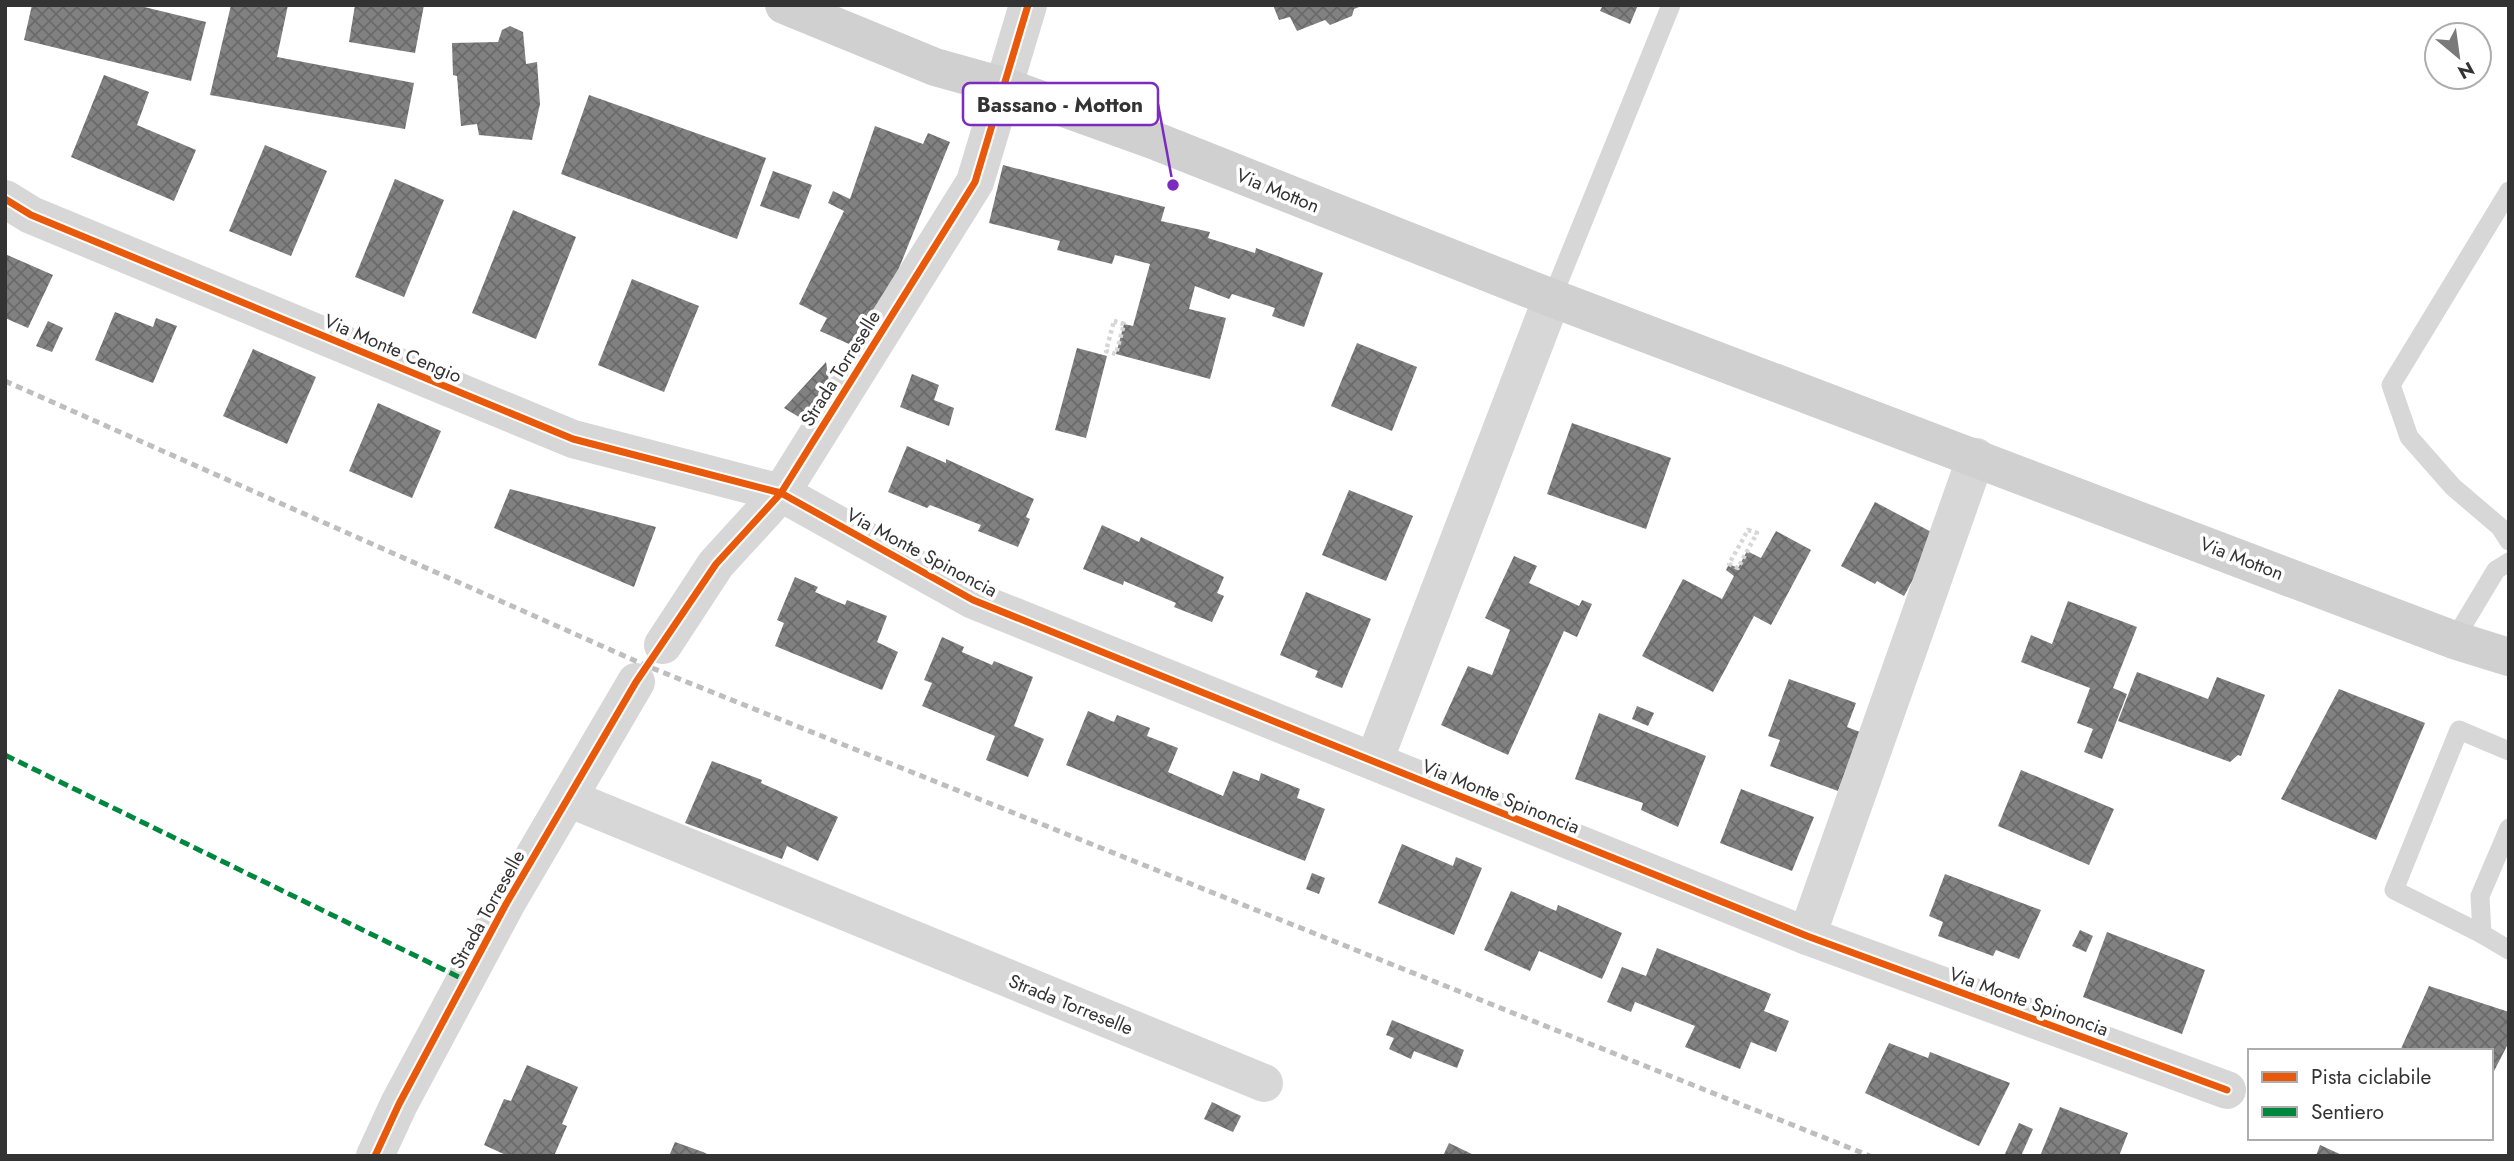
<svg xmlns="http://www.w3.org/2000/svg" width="2514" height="1161" font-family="Jost,sans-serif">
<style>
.building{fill:url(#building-cross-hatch)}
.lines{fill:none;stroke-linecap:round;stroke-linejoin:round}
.path{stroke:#d6d6d6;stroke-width:4.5;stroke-dasharray:3.5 3.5;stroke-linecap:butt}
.service{stroke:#d7d7d7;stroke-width:19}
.minor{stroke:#d7d7d7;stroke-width:38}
.secondary{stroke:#d0d0d0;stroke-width:38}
.rail{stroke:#bebebe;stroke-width:5;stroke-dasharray:7 5;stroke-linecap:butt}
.quiet{stroke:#00873e;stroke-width:5;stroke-dasharray:10 5;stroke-linecap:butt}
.cycleway-casing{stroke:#fff;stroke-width:11}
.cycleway{stroke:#e8590c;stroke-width:7}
.labels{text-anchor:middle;stroke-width:7;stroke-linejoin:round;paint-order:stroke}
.street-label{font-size:19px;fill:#333;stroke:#fff}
.leader{fill:none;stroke:#7b2cbf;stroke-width:2.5}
.callout-dot{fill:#7b2cbf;stroke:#fff;stroke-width:2.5}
.callout{fill:#fff;stroke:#7b2cbf;stroke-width:2.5}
.callout-label{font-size:21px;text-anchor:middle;font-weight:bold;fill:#333}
</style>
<defs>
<pattern id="building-cross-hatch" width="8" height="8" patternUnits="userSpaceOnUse" patternTransform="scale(1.75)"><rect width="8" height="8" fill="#818181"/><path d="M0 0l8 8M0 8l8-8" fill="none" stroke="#6a6a6a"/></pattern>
</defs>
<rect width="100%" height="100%" fill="#fff"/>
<!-- building -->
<g class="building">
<path d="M32,5H136L206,22L191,81L24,40Z"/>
<path d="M231,5H288L277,57L414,83L405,129L210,95Z"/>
<path d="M355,5H424L415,53L349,42Z"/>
<path d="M1273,5H1364L1354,9L1352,16L1330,25L1325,20L1297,31L1290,17L1279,20Z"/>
<path d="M1603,5H1638L1630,24L1600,11Z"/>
<path d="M510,26L523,32L526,64L537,62L540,104L532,140L479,135L477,124L461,126L457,76L453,75L452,43L498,42L502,30Z"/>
<path d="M104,75L149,92L137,125L196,150L174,201L71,157Z"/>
<path d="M589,95L766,158L737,239L561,174Z"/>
<path d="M875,126L923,144L928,133L950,142L897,273L858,348L820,331L827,318L799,304L844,211L828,203L833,191L850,199Z"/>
<path d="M265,145L327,171L291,256L229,231Z"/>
<path d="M1003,165L1165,207L1161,221L1210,232L1208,238L1255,253L1256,248L1323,273L1304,327L1272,316L1275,308L1232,294L1229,299L1195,286L1189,309L1226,318L1210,379L1116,354L1124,324L1133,326L1150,264L1115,255L1112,264L1057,250L1060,241L989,223Z"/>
<path d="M773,171L812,185L799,219L760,206Z"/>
<path d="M395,179L444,200L404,297L355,277Z"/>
<path d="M513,210L576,237L536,339L472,313Z"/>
<path d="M5,254L53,275L28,328L5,318Z"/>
<path d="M632,279L699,306L664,392L598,365Z"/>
<path d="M115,312L153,327L156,318L177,326L153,383L95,360Z"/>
<path d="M48,321L63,328L52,352L36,346Z"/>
<path d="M1357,343L1417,367L1392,431L1331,406Z"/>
<path d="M1077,348L1107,356L1086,438L1055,430Z"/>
<path d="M253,349L316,377L287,444L223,416Z"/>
<path d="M826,362L830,387L804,420L784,408Z"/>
<path d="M912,374L939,385L934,400L954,408L949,426L900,407Z"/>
<path d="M378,403L441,431L412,498L349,471Z"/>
<path d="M1572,423L1671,458L1646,529L1547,494Z"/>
<path d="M907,446L946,463V459L1034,499L1026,517L1030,519L1018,547L978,531L981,525L930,505L927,508L888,492Z"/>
<path d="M510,489L656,527L634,587L494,528Z"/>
<path d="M1349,490L1413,516L1386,581L1322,555Z"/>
<path d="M1875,502L1937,535L1904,596L1877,581L1875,584L1841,566Z"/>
<path d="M1102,525L1139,542L1141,537L1224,577L1217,593L1224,596L1212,622L1174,607L1176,603L1124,581L1123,585L1083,569Z"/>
<path d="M1776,531L1811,550L1771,625L1754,616L1713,692L1642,656L1683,579L1722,599L1734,576L1726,570L1729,564L1738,568L1747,551L1761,558Z"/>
<path d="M1514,556L1537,566L1529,583L1579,606L1582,600L1592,604L1577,637L1564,631L1508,755L1441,725L1468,666L1492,675L1510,630L1485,618Z"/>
<path d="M795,577L818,587L815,592L845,605L847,600L887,616L877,642L898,652L882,690L775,646L784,623L777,620Z"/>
<path d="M1306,592L1371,619L1342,688L1315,677L1318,671L1280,655Z"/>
<path d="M2068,601L2137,627L2113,688L2127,694L2102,759L2084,752L2093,729L2077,723L2090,688L2021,662L2031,635L2052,644Z"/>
<path d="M942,637L964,647L962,652L992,665L994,661L1033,677L1014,726L1044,739L1028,777L986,760L995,736L922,706L932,683L924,680Z"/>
<path d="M2137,672L2208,699L2217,677L2265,695L2241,756L2238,755L2230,762L2118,721Z"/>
<path d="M1789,679L1856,703L1847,727L1860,732L1838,791L1770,766L1780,740L1768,736Z"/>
<path d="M2339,689L2425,723L2376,840L2281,799Z"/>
<path d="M1637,706L1654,713L1648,726L1632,719Z"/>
<path d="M1088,711L1114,722L1117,715L1150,728L1147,736L1178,748L1168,772L1223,796L1233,771L1259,781L1261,773L1300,789L1297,798L1325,809L1305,861L1066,765Z"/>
<path d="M1599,713L1706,756L1678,827L1641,810L1643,803L1575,779Z"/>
<path d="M712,761L762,780L761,783L838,817L818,861L787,846L782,859L685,823Z"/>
<path d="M2021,770L2114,809L2089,865L1998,826Z"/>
<path d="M1741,789L1814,817L1792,871L1720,843Z"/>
<path d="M1402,844L1453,866L1456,857L1482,868L1454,935L1378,903Z"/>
<path d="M1312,873L1325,878L1319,894L1306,889Z"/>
<path d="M1945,874L2041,910L2019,959L1996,950L1993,956L1938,936L1943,922L1929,916Z"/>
<path d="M1511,891L1556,911L1558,905L1622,933L1602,979L1539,951L1530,971L1484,950Z"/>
<path d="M2080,930L2093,936L2086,952L2072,946Z"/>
<path d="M2107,932L2205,970L2182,1034L2083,997Z"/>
<path d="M1657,948L1771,994L1764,1011L1789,1021L1776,1052L1751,1042L1740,1069L1685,1047L1695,1026L1635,1002L1631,1012L1607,1002L1622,967L1646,976Z"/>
<path d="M2429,986L2509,1012V1042L2491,1077V1051H2400Z"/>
<path d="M1392,1020L1464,1050L1457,1068L1414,1051L1411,1059L1389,1049L1394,1038L1386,1035Z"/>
<path d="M1889,1043L1928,1058L1930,1052L2010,1083L1979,1146L1865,1093Z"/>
<path d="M527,1065L578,1087L562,1124L567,1126L554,1156H508L484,1145L504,1099L511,1101Z"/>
<path d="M1212,1102L1241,1116L1233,1132L1204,1119Z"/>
<path d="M2060,1107L2128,1133L2119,1156H2040Z"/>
<path d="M2019,1123L2033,1129L2021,1156H2004Z"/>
<path d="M675,1142L703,1152L711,1156H669Z"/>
<path d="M1449,1143L1476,1156H1443Z"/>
<path d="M2320,1145L2344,1156H2316Z"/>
</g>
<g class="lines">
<!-- path -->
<g class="path">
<path d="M1114,321L1124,324L1116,354L1106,351Z"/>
<path d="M1748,530L1757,533L1738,568L1729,564Z"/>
</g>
<!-- service -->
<g class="service">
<path d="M2509,191L2391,385L2409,437L2453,487L2500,527L2509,541"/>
<path d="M1552,298L1671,5"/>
<path d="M2454,640L2496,570L2509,562"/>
<path d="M2509,828L2480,896L2482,934L2509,950"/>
<path d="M2482,934L2394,890L2459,730L2509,751"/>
</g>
<!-- minor -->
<g class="minor">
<path d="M5,199L31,215L573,439L781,493L973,600L1807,936L2227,1090"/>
<path d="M663,645L716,564L781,493L975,182L1028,5"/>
<path d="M1374,761L1552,298"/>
<path d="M568,798L1264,1083"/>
<path d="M1807,936L1976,457"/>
<path d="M375,1156L399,1104L506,904L636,682"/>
</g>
<!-- secondary -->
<path class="secondary" d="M784,5L935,67L1003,86L1158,142L1552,298L2454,640L2509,657"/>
<!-- rail -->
<path class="rail" d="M5,381L647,666L1870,1156"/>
<!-- quiet -->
<path class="quiet" d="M5,755L465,980"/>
<!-- cycleway casing -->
<g class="cycleway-casing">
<g id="cycleway">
<path d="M5,199L31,215L573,439L781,493L973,600L1807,936L2227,1090"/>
<path d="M375,1156L399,1104L506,904L636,682L716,564L781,493L975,182L1028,5"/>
</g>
</g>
<!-- cycleway -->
<use href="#cycleway" class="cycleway"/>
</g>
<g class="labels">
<!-- street labels -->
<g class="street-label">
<text transform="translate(1278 190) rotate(22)" y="7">Via Motton</text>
<text transform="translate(393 348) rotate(23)" y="7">Via Monte Cengio</text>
<text transform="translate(840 368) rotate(-58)" y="7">Strada Torreselle</text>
<text transform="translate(922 552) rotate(28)" y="7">Via Monte Spinoncia</text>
<text transform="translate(2242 558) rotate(21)" y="7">Via Motton</text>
<text transform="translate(1501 796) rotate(22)" y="7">Via Monte Spinoncia</text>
<text transform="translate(487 909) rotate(-61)" y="7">Strada Torreselle</text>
<text transform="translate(2029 1001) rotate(20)" y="7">Via Monte Spinoncia</text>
<text transform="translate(1071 1004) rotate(22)" y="7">Strada Torreselle</text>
</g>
</g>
<!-- callouts -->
<path class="leader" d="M1173 185L1158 104"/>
<circle class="callout-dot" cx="1173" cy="185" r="7"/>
<rect class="callout" x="963" y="83" width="195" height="42" rx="7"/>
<g class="callout-label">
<text x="1060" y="112">Bassano - Motton</text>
</g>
<!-- border -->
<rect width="2514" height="1161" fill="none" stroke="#333333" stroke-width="14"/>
<!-- legend -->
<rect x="2248" y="1049" width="245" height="91" fill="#ffffff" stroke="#adadad" stroke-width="2"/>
<rect x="2262" y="1072" width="35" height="10" fill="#e8590c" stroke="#adadad" stroke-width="2"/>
<text x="2311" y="1084" font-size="21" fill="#333333">Pista ciclabile</text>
<rect x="2262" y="1107" width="35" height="10" fill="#00873e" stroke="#adadad" stroke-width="2"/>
<text x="2311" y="1119" font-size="21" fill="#333333">Sentiero</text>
<!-- north arrow -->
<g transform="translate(2458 56) rotate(151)"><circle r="33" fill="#ffffff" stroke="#adadad" stroke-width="2"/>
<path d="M0-5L12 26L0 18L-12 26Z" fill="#7a7a7a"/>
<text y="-10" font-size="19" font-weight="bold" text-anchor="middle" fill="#333333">N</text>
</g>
</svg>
